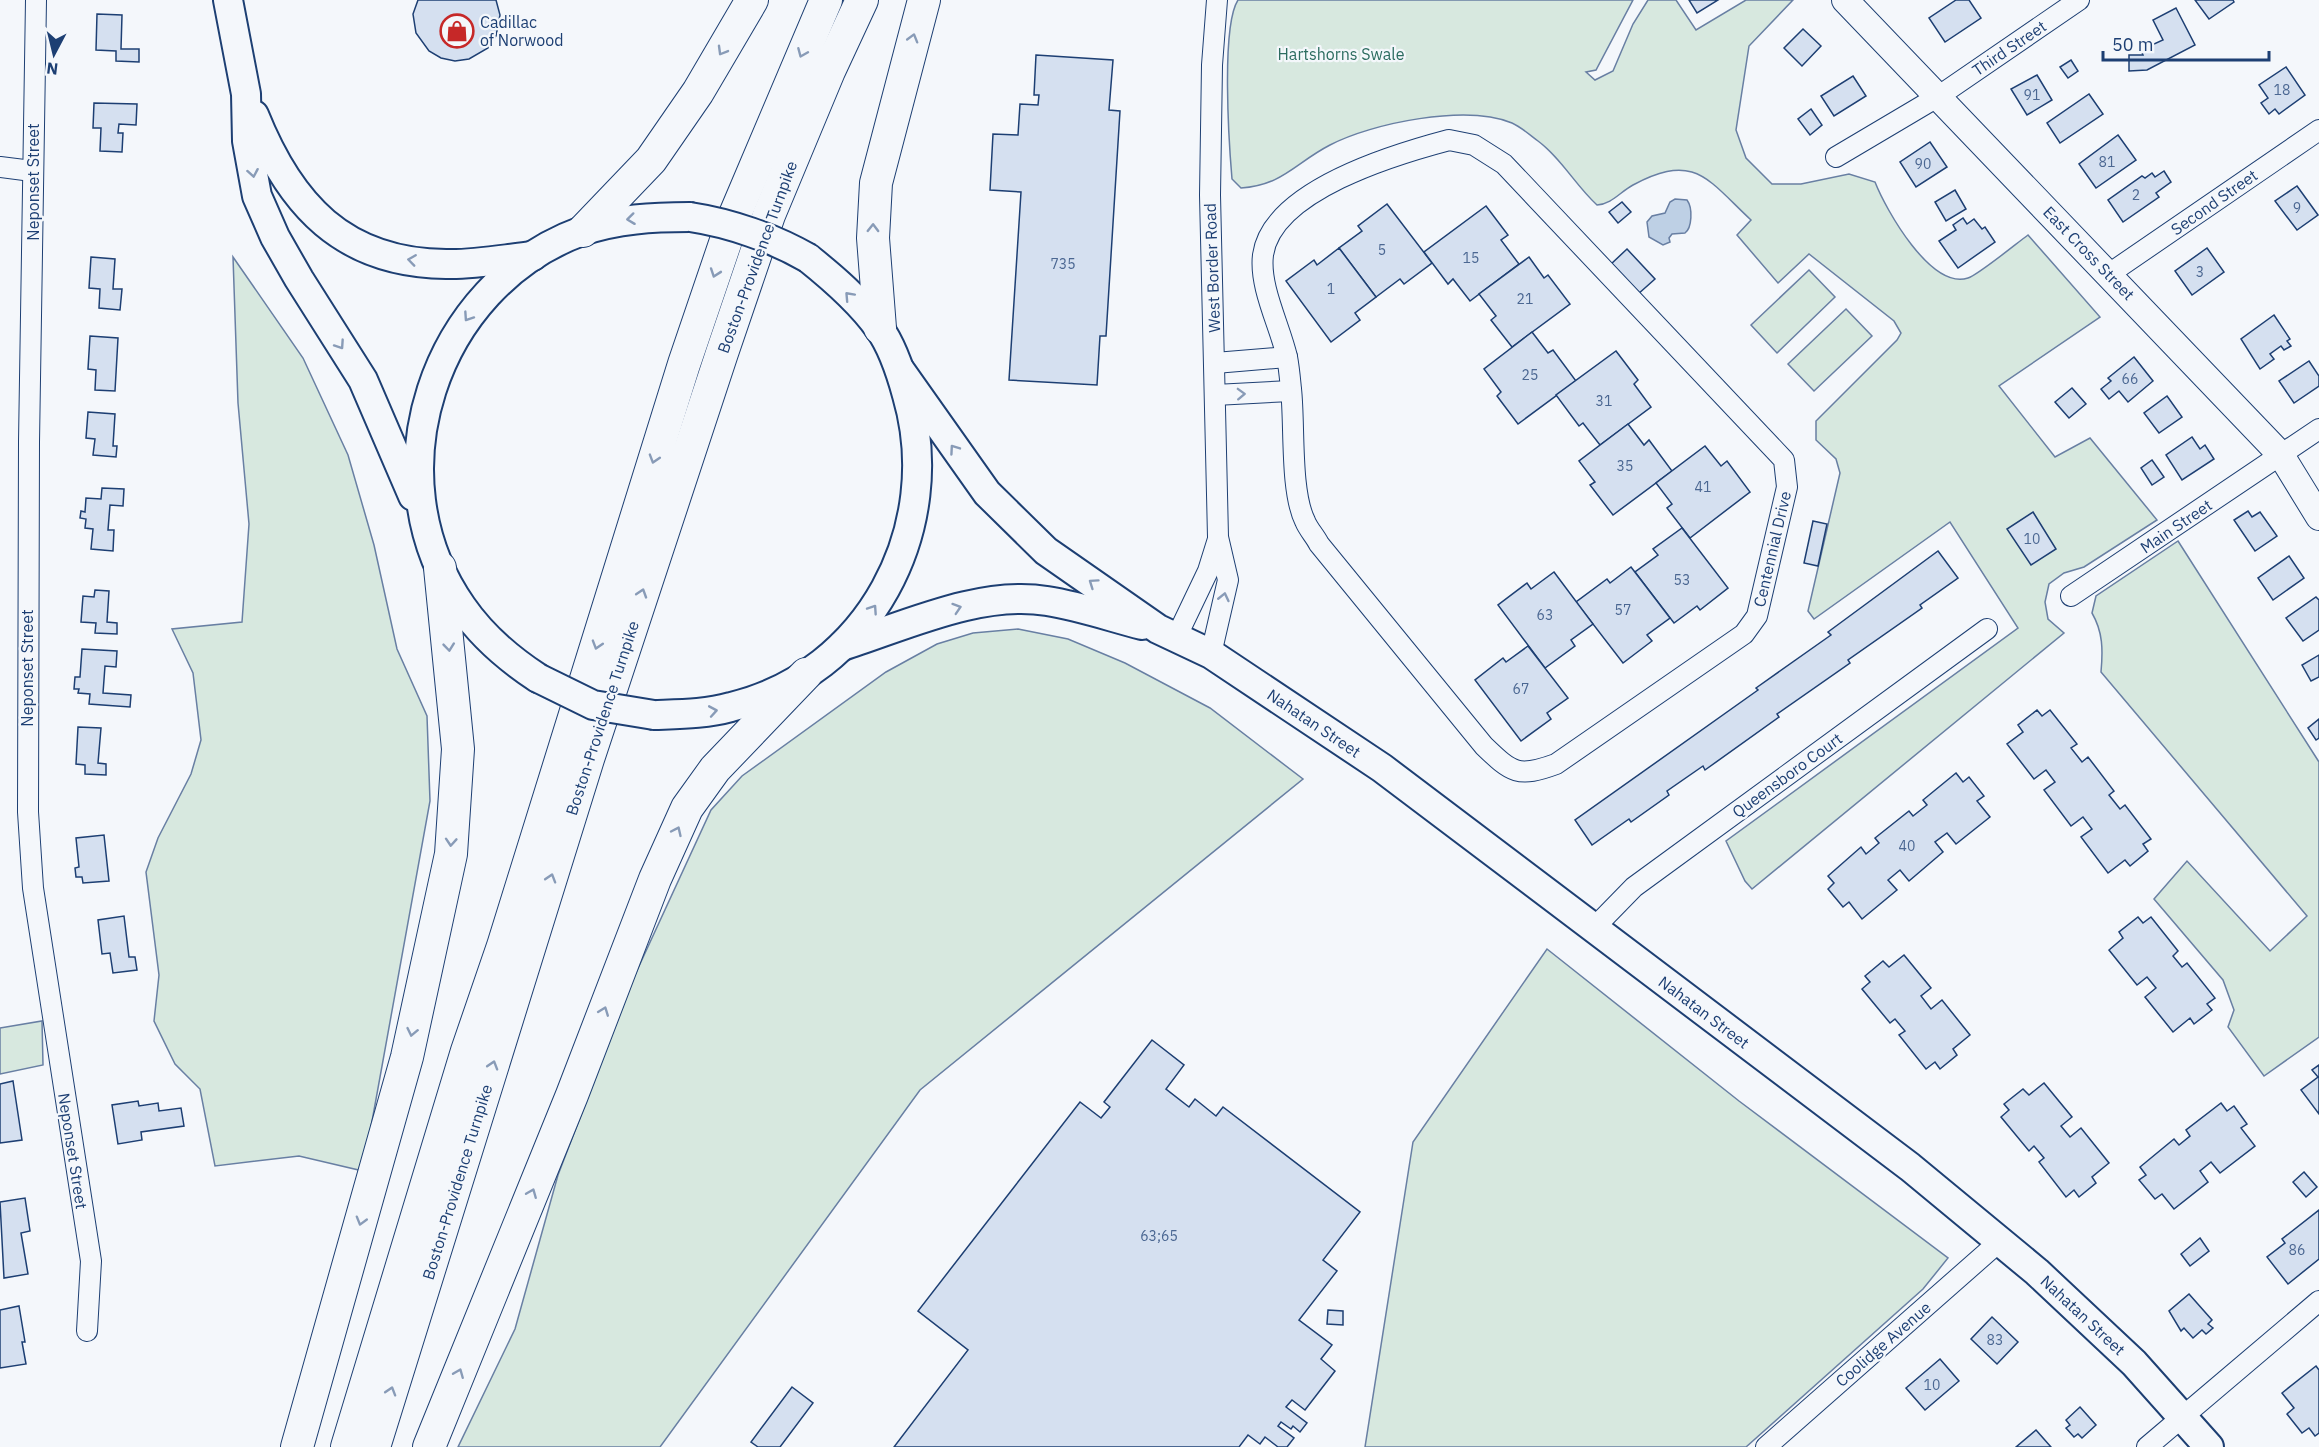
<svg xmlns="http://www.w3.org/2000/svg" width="2319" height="1447" font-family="'IBM Plex Sans',sans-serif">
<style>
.green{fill:#d7e8df;stroke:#687fa3;stroke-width:1.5}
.water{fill:#bed0e5;stroke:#687fa3;stroke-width:1.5}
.building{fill:#d5e0f0;stroke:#1d3f73;stroke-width:1.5}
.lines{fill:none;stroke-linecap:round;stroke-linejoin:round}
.minor-casing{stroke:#1d3f73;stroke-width:22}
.tertiary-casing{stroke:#1d3f73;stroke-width:28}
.secondary-casing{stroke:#1d3f73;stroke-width:32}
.primary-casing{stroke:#1d3f73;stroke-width:34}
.minor{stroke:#f4f7fb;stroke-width:20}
.tertiary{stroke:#f4f7fb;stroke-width:26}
.secondary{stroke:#f4f7fb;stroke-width:28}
.primary{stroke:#f4f7fb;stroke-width:32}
.secondary-bridge-casing{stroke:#1d3f73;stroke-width:32;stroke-linecap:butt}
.secondary-bridge{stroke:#f4f7fb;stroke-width:28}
.oneway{stroke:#889bb7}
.labels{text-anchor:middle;stroke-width:4.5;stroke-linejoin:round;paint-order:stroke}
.number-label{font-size:14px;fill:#4b6792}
.poi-label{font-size:16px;fill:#1d3f73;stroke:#f4f7fb;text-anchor:start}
.street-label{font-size:16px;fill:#1d3f73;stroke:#f4f7fb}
.park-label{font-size:16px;fill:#2c6c60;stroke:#f4f7fb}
</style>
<rect width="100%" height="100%" fill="#f4f7fb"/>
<!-- green -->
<g class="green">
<path d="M1238,0H1633L1596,70L1586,72L1595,80L1613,71L1633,24L1648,0H1676L1696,30L1746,0H1793L1749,46L1736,130L1746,158L1772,184H1801L1849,174L1875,182C1886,210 1931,290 1968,278C1978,275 2017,243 2028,235L2100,317L1999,386L2055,457L2090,438L2157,520L2084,567L2064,573L2049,584L2045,602L2048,619L2064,633L1752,889L1745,881L1726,841L2018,628L1950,522L1814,619L1808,611L1840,473L1836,459L1816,440V421L1897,340L1901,333L1894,321L1809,254L1778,283L1737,235L1751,220C1707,179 1695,152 1633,185C1620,192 1612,204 1597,205C1576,186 1561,158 1538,141C1530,135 1521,127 1512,123C1466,104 1372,123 1330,145C1295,163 1283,185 1241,188L1232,179C1229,144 1221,26 1238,0Z"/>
<path d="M233,257L303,358L348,455L374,545L397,649L427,716L430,801L363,1171L299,1156L215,1166L200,1089L175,1064L154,1021L159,975L146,872L158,838L191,774L201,740L193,673L172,629L242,622L249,524L238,403Z"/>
<path d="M1809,270L1835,297L1777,353L1751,325Z"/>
<path d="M1846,309L1872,336L1814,391L1788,364Z"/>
<path d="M2178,541L2319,762V1037L2264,1076L2228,1027L2234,1010L2223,980L2154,899L2187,861L2270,951L2307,916L2101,672C2103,650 2103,632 2092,613L2096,596Z"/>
<path d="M1018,629L1068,639L1125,663L1210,708L1303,779L920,1090L660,1447H458L515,1329L558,1175L634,977L711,810L742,776L886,672L937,644L973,633Z"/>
<path d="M1547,949L1739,1101L1948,1258L1923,1289L1746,1447H1365L1413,1142Z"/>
<path d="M42,1021L43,1065L0,1074V1028Z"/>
</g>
<!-- water -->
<path class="water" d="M1675,199L1687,200C1693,208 1692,228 1685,233L1672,234L1669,238L1670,242L1663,245L1649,237L1647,222L1652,216L1665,213L1670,202Z"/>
<!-- building -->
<g class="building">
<path d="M418,0H496L500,15L496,36L488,48L469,59L455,61L441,58L429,51L416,33L413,14Z"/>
<path d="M1689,0H1718L1697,13Z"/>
<path d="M1956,0H1969L1981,18L1945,42L1929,18Z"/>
<path d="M2195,0H2233L2234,2L2209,19Z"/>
<path d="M2176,8L2195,45L2147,70L2129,71V55H2143L2141,50L2163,40L2153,20Z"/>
<path d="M97,14L122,15L121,49H139V62L116,61V51L96,50Z"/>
<path d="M1803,29L1821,46L1802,66L1784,48Z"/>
<path d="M1036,55L1113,60L1109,110L1120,111L1106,336H1100L1097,385L1009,380L1021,192L990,190L993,134L1018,135L1020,104L1038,105L1039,95H1034Z"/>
<path d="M2071,60L2078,71L2068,78L2060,67Z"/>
<path d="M2286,67L2305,95L2279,114L2275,109L2269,114L2261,103L2268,98L2259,85Z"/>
<path d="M2037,75L2052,100L2027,115L2011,89Z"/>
<path d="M1853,76L1866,96L1834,116L1821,96Z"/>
<path d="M2089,94L2103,114L2060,143L2047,123Z"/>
<path d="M94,103L137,104L136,125L119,124L118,133H123L122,152L100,151L101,128H93Z"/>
<path d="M1811,109L1822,125L1810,135L1798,119Z"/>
<path d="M2118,135L2136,160L2096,188L2079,164Z"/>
<path d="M1930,142L1947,167L1916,187L1900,162Z"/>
<path d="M2164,171L2171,182L2156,193L2159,197L2123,222L2108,200L2142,176L2145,178L2152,173L2155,177Z"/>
<path d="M2297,186L2318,215L2297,230L2275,201Z"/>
<path d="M1955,190L1966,209L1946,221L1935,202Z"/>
<path d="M1622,202L1631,212L1618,223L1609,212Z"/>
<path d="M1387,204L1432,263L1404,284L1400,279L1376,297L1339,248L1362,231L1358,226Z"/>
<path d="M1486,206L1508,235L1501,240L1519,264L1470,301L1453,279L1448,284L1424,252Z"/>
<path d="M1963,218L1967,224L1974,219L1982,229L1985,227L1995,242L1958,268L1939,241L1956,230L1953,225Z"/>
<path d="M1339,248L1376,297L1355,313L1360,320L1331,342L1286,281L1314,260L1317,265Z"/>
<path d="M2207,248L2224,272L2192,295L2175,271Z"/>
<path d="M1627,249L1655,279L1637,295L1610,265Z"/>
<path d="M91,257L115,259L113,289H122L120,310L99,308L100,289L89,288Z"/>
<path d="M1529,257L1544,278L1548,275L1570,304L1512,347L1491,320L1496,316L1479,294Z"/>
<path d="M2274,315L2290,339L2287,341L2291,346L2284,350L2281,346L2270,354L2274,359L2260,369L2241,339Z"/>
<path d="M1532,332L1548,353L1553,350L1576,381L1518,424L1497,396L1501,392L1484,369Z"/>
<path d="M90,336L118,338L115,391L95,390L96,370L88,369Z"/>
<path d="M1616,351L1638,380L1634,384L1651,407L1600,445L1583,423L1579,426L1556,395Z"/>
<path d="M2134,357L2153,381L2128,402L2119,391L2109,399L2101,389L2111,381L2108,378Z"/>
<path d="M2309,361L2319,376V386L2294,403L2279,381Z"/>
<path d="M2072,388L2086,404L2069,418L2055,402Z"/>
<path d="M2167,396L2182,417L2159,433L2144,413Z"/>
<path d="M88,412L115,414L113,446H117L116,457L93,455L95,439L86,438Z"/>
<path d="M1628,424L1644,445L1649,440L1672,471L1613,515L1590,485L1595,482L1579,461Z"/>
<path d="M2192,437L2200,449L2205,445L2214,459L2182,480L2166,455Z"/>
<path d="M1705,446L1721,466L1727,461L1750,492L1690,538L1667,508L1672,504L1656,483Z"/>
<path d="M2152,460L2164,477L2152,485L2141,468Z"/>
<path d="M102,488L124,489L123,506L110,505L108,530H114L113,551L91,549L93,529L85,528L86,519L80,518L81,511L85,512L86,498L101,499Z"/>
<path d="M2248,511L2252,517L2260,512L2277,536L2255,551L2234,520Z"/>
<path d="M2033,512L2056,549L2031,565L2007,529Z"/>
<path d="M1813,521L1827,524L1818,566L1804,563Z"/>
<path d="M1682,528L1728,588L1700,610L1697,606L1674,623L1635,572L1658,555L1653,549Z"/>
<path d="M1938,551L1958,578L1920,605L1922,608L1848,660L1850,663L1777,714L1779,717L1705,770L1703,766L1667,791L1669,795L1631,822L1629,819L1592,845L1575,820L1758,690L1756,688L1831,635L1828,632Z"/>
<path d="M2289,556L2304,578L2273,600L2258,578Z"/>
<path d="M1631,567L1670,618L1647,635L1652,641L1623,663L1576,602L1607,579L1610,583Z"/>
<path d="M1554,572L1593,624L1571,640L1575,646L1545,668L1498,605L1527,583L1531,589Z"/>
<path d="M95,590L109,591L107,622L117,623V634L95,633L96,623L81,622L83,596L94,597Z"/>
<path d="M2316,597L2319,600V630L2303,641L2286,618Z"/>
<path d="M1528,646L1568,698L1547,713L1551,719L1521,741L1475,680L1503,658L1506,662Z"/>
<path d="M82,649L117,651L116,667L105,666L103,693L131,695L130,707L89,704L90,694L78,693L79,689H74L75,677H80Z"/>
<path d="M2319,655V677L2311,681L2302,665Z"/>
<path d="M2037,710L2042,716L2050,710L2077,744L2071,748L2082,762L2088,757L2114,791L2109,795L2120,809L2125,805L2151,839L2143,844L2148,851L2130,866L2125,860L2108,873L2081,837L2092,829L2083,817L2071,826L2044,790L2055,782L2046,770L2034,779L2007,744L2023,732L2018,725Z"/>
<path d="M2319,719V738L2316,740L2308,728Z"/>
<path d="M78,727L101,728L98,763L106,764V775L85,774V765L76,764Z"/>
<path d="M1956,773L1963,782L1969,777L1984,796L1977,801L1990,817L1956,844L1947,833L1935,842L1943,852L1909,881L1900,870L1888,880L1897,890L1862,919L1849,902L1843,907L1828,889L1834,883L1828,876L1861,847L1866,854L1879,843L1875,838L1909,811L1913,816L1927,805L1923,800Z"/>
<path d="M104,835L109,881L83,883L82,877H76L75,868L79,867L76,838Z"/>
<path d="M124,916L129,957H135L137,970L113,973L110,953L102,954L98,920Z"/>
<path d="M2138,917L2143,923L2151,917L2178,951L2173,956L2182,967L2187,963L2215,998L2207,1004L2212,1010L2194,1024L2190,1018L2173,1032L2145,997L2156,988L2147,977L2137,985L2109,950L2123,938L2119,932Z"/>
<path d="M1904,955L1931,988L1921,996L1931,1009L1942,1000L1970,1035L1953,1049L1957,1055L1940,1069L1935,1062L1926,1069L1899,1035L1905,1031L1895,1019L1890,1023L1862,989L1870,982L1865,976L1883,961L1889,967Z"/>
<path d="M1152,1040L1184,1065L1166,1089L1189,1107L1195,1099L1216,1116L1223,1107L1360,1212L1323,1260L1337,1271L1299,1320L1332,1345L1321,1359L1335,1371L1305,1410L1292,1400L1286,1407L1307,1423L1300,1432L1293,1426L1291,1429L1281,1422L1278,1426L1294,1438L1287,1447H1278L1265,1437L1260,1444L1248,1435L1239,1447H894L968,1350L918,1311L1080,1102L1101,1118L1110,1107L1104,1102Z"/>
<path d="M2319,1065V1114L2301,1090L2318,1077L2312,1070Z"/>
<path d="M13,1081L22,1140L0,1143V1084Z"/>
<path d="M2044,1083L2072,1117L2061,1126L2070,1137L2081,1128L2109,1163L2092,1177L2096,1183L2079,1197L2074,1190L2066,1197L2039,1162L2044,1158L2034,1146L2029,1151L2001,1117L2009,1110L2004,1104L2023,1089L2029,1095Z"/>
<path d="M138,1101L139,1106L158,1103L159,1111L181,1108L184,1126L141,1132L142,1140L118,1144L112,1105Z"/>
<path d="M2221,1103L2227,1111L2234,1106L2247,1124L2241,1128L2255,1146L2220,1173L2211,1162L2200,1171L2208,1182L2174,1209L2162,1194L2155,1199L2139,1180L2146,1175L2140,1167L2174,1139L2179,1145L2190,1136L2186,1130Z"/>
<path d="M2304,1172L2317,1187L2306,1197L2293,1182Z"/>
<path d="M25,1198L30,1231L21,1233L28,1274L4,1278L0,1202Z"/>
<path d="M2319,1210V1259L2288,1284L2267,1257L2285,1243L2282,1239Z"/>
<path d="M2200,1238L2209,1251L2190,1266L2181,1254Z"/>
<path d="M2189,1294L2212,1320L2208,1324L2213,1328L2206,1334L2202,1330L2193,1338L2184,1328L2181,1331L2169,1311Z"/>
<path d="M19,1306L25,1342H22L26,1364L0,1368V1310Z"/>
<path d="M1328,1310L1343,1311V1325L1327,1324Z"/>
<path d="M1992,1317L2018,1342L1997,1364L1971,1339Z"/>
<path d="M1940,1359L1959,1381L1925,1410L1906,1388Z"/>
<path d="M2316,1366L2319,1370V1433L2315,1436L2309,1428L2302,1433L2287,1414L2294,1408L2282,1393Z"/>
<path d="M792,1387L813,1403L780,1447H758L751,1442Z"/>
<path d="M2080,1407L2096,1425L2082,1438L2078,1434L2074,1437L2066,1428L2070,1425L2066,1420Z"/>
<path d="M2036,1430L2051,1447H2016Z"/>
</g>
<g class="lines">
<!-- minor casing -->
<g class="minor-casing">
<g id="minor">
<path d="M36,0L29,442L28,812L33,888L91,1261L87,1331"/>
<path d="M1449,140L1474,145L1504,164L1784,460L1787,487L1757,616L1744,634L1556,764C1518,778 1512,773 1484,746L1319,544C1315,536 1308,529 1305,521C1290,491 1295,424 1291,389C1290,379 1289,367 1287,357C1280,326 1259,287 1263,255C1272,190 1396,154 1449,140Z"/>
<path d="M1836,157L1939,96L2079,0"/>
<path d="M0,167L32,171"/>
<path d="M2109,274L2319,130"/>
<path d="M1215,363L1287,357"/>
<path d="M1215,395L1291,391"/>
<path d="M2071,596L2319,429"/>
<path d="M1176,638L1208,571L1218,539"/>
<path d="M1211,654L1228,580L1218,537L1210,195L1212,65L1217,0"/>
<path d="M1593,929L1634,887L1987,629"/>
<path d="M1766,1447L2000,1241"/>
<path d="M2147,1447L2319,1301"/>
</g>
</g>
<!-- tertiary casing -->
<g class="tertiary-casing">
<path id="tertiary" d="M1845,0L2281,455L2319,517"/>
</g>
<!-- secondary casing -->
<g class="secondary-casing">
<g id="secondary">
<path d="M228,0L246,94L247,141L257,196L275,237L299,279L363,380L413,496"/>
<path d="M254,115C290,205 343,263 446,264C475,265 504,259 533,256"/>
<path d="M900,370L987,493L1046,551L1158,629L1211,654L1382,768L1910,1167L2037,1272L2134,1363L2209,1447"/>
<path d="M842,646C905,626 980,590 1047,601C1079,606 1111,617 1142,625"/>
<path d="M538,678C509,659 482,636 462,607C370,476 433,285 582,231C617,219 653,217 690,217"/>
<path d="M654,715C680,714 706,714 731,707C869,674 946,528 907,395C901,373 893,347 879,328C860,301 833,278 808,258"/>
</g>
</g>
<!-- primary casing -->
<g class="primary-casing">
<g id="primary">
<path d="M583,231L651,160L698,92L752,0"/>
<path d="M880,328L873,238L876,183L924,0"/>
<path d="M297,1447L407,1057L451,854L458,749L440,568"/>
<path d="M347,1447L467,1051L503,946L684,364L734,217L826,0"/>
<path d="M374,1447L588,759L722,353L769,215L829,71L862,0"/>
<path d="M429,1447L572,1095L655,879L687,808L715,769L806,674"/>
</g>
</g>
<!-- minor -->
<use href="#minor" class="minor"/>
<!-- tertiary -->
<use href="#tertiary" class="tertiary"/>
<!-- secondary -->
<use href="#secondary" class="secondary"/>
<!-- primary -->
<use href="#primary" class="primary"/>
<!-- secondary-bridge casing -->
<g class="secondary-bridge-casing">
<g id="secondary-bridge">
<path d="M690,217C730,223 773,238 808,258"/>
<path d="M538,678L593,705L654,715"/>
</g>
</g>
<!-- secondary-bridge -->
<use href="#secondary-bridge" class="secondary-bridge"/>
</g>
<!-- one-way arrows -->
<defs><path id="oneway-chevron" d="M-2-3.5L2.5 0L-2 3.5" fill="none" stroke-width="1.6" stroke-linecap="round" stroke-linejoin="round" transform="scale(1.5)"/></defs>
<g class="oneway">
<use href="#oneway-chevron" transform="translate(913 38) rotate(-74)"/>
<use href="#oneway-chevron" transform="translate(722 51) rotate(120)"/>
<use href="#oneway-chevron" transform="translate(802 53) rotate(113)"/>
<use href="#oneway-chevron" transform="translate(253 173) rotate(80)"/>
<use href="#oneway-chevron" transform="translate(631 219) rotate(173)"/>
<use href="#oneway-chevron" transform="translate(873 228) rotate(-89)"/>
<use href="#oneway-chevron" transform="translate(412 260) rotate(-172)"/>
<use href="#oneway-chevron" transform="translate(715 273) rotate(109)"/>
<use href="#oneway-chevron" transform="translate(849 296) rotate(-133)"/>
<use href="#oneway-chevron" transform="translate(468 317) rotate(124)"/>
<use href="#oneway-chevron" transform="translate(340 345) rotate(56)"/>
<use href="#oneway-chevron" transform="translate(1241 394) rotate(-2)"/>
<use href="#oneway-chevron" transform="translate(954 449) rotate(-125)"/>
<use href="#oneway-chevron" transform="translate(654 459) rotate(107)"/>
<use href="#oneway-chevron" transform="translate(1093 583) rotate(-145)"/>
<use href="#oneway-chevron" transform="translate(642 593) rotate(-72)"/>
<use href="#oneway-chevron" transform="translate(1224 597) rotate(-77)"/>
<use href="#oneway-chevron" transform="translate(957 608) rotate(-18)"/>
<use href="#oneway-chevron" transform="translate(873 609) rotate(-56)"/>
<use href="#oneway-chevron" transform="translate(597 645) rotate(107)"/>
<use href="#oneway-chevron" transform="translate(449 647) rotate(84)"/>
<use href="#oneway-chevron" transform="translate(713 711) rotate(-10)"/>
<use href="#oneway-chevron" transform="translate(677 831) rotate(-65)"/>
<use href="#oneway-chevron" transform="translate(451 842) rotate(94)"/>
<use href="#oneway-chevron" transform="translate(551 878) rotate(-73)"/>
<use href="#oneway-chevron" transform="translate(604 1011) rotate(-69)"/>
<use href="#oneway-chevron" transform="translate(412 1032) rotate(102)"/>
<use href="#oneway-chevron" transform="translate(493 1065) rotate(-73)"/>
<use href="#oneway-chevron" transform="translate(532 1193) rotate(-68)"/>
<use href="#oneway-chevron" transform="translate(361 1221) rotate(106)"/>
<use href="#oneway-chevron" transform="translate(459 1373) rotate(-68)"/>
<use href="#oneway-chevron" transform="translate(391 1391) rotate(-73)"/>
</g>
<!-- icons -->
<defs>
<g id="shop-ring" transform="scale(1.725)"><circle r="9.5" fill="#f4f7fb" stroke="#c62828" stroke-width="1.5"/><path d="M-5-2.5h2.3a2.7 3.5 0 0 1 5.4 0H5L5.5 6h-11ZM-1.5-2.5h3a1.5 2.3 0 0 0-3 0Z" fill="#c62828"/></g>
</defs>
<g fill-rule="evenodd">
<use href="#shop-ring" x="457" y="31"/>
</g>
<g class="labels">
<!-- number labels -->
<g class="number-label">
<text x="2282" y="95">18</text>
<text x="2032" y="100">91</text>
<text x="2107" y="167">81</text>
<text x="1923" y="169">90</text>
<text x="2136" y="200">2</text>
<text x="2297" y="213">9</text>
<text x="1382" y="255">5</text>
<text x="1471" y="263">15</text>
<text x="1063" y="269">735</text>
<text x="2200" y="277">3</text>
<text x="1331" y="294">1</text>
<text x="1525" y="304">21</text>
<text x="1530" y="380">25</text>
<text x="2130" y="384">66</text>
<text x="1604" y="406">31</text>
<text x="1625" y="471">35</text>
<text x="1703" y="492">41</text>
<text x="2032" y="544">10</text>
<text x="1682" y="585">53</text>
<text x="1623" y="615">57</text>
<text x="1545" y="620">63</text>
<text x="1521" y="694">67</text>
<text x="1907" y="851">40</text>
<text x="1159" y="1241">63;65</text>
<text x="2297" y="1255">86</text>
<text x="1995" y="1345">83</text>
<text x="1932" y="1390">10</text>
</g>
<!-- poi labels -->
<g class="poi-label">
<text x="480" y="28">Cadillac<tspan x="480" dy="18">of Norwood</tspan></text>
</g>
<!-- street labels -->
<g class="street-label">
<text transform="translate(2009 48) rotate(-34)" y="6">Third Street</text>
<text transform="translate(33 182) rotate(-90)" y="6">Neponset Street</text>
<text transform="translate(2214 202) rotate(-35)" y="6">Second Street</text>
<text transform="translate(2089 253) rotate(46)" y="6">East Cross Street</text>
<text transform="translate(757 257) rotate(-70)" y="6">Boston-Providence Turnpike</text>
<text transform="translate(1212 268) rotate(-92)" y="6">West Border Road</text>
<text transform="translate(2176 526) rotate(-34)" y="6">Main Street</text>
<text transform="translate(1772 549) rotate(-77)" y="6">Centennial Drive</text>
<text transform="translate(27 668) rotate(-90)" y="6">Neponset Street</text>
<text transform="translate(602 718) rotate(-72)" y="6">Boston-Providence Turnpike</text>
<text transform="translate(1314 723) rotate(34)" y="6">Nahatan Street</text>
<text transform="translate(1787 775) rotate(-36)" y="6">Queensboro Court</text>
<text transform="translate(1704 1012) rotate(37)" y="6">Nahatan Street</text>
<text transform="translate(73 1151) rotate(81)" y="6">Neponset Street</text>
<text transform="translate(457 1182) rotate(-73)" y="6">Boston-Providence Turnpike</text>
<text transform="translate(2083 1315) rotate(43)" y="6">Nahatan Street</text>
<text transform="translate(1883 1344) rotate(-41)" y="6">Coolidge Avenue</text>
</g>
<!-- park labels -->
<g class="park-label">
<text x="1341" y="60">Hartshorns Swale</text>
</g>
</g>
<!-- north arrow -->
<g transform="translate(54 54) rotate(187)" stroke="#f4f7fb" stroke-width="4.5" paint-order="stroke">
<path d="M0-4.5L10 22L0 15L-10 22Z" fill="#1d3f73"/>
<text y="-9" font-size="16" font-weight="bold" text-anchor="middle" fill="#1d3f73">N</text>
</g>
<!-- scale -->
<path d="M2103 51v9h166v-9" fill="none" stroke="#1d3f73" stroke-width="3"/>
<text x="2112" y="51" font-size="18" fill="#1d3f73" stroke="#f4f7fb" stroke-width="4.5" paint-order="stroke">50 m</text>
</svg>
